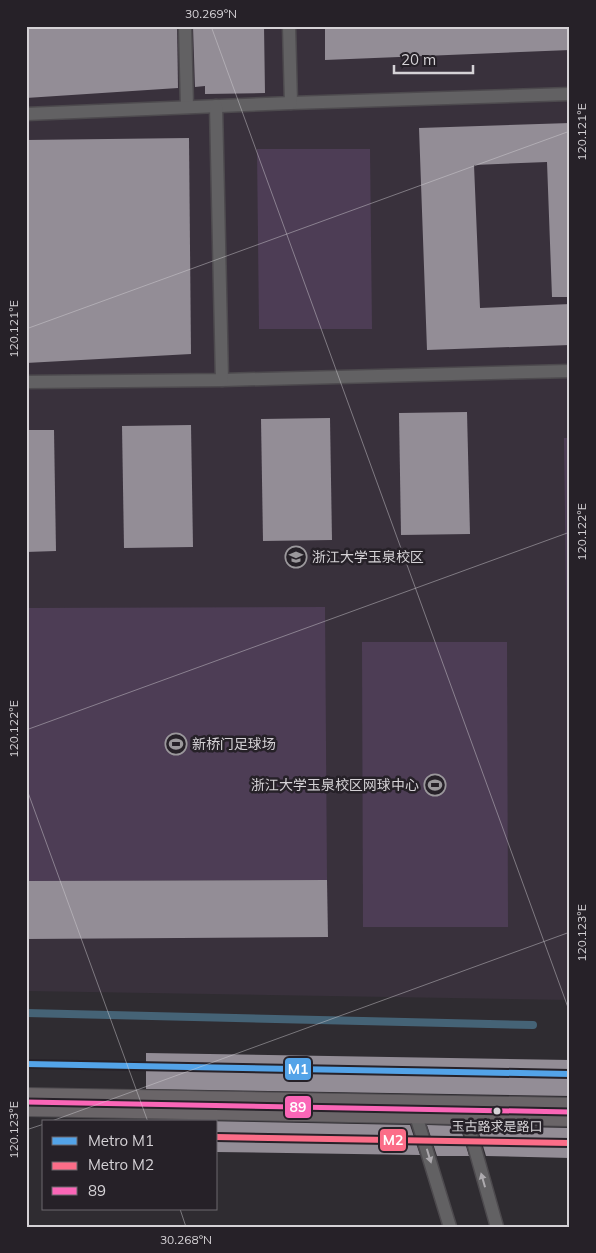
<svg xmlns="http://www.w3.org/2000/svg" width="596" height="1253" font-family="Mulish,'Noto Sans SC',sans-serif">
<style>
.built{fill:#39313c}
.green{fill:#4d3d55}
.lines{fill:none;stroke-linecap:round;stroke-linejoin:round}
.stream{stroke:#456376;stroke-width:8}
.building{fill:#938d96}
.lane-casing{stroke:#4d4a4e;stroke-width:15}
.secondary-casing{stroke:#4d4a4e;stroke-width:30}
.lane{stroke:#626163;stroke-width:12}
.secondary{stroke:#6a6568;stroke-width:28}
.bus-1-casing{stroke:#262128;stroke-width:9}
.bus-1{stroke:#fa66b7;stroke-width:5}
.metro-1-casing{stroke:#262128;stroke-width:10}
.metro-2-casing{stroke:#262128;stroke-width:10}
.metro-1{stroke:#53a3e8;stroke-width:6}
.metro-2{stroke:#fb6d88;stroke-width:6}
.oneway{fill:#adaaae}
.ticks{fill:none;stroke:#d5d2d6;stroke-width:1;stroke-opacity:0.45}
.bus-dot{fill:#d5d2d6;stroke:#262128;stroke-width:2}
.labels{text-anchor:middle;stroke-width:5;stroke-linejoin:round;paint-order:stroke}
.bus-label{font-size:13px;fill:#d5d2d6;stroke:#262128}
.poi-label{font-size:14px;fill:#d5d2d6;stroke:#262128;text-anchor:start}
.line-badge{stroke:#262128;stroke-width:2}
.badge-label{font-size:14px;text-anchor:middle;font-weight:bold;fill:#fff}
.neatline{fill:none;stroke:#d5d2d6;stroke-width:2}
.ticks-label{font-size:12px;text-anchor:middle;fill:#d5d2d6}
</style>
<rect width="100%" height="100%" fill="#2f2c31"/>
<!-- built -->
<path class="built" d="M26,26H570V1000L26,991Z"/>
<!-- green -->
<g class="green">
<path d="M257,149H370L372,329H259Z"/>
<path d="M564,438H570V675L567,676Z"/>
<path d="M325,607L327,880L26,881V608Z"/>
<path d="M362,642H507L508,927H363Z"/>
</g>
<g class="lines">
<!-- stream -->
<path class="stream" d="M26,1013L533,1025"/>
</g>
<!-- building -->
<g class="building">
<path d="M26,26H177L178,88L26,98Z"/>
<path d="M193,26H264L265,93L205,94V86L195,87Z"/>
<path d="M325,26H569L570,50L325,60Z"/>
<path d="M570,123V297H552L547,162L474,165L480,308L570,304V345L427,350L419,128Z"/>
<path d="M189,138L191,354L26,363V140Z"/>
<path d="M467,412L470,534L401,535L399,413Z"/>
<path d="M330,418L332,540L263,541L261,419Z"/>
<path d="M191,425L193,547L124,548L122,426Z"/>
<path d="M26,430H54L56,551L26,552Z"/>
<path d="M327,880L328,937L26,939V881Z"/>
<path d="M146,1053L570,1060V1096L146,1089Z"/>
<path d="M147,1120L410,1125L420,1155L216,1152V1122H147Z"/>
<path d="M427,1125L460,1126L469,1156H437Z"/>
<path d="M477,1126L570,1128V1158L486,1156Z"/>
</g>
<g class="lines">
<!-- lane casing -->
<g class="lane-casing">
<g id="lane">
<path d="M185,26L187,107"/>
<path d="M291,103L570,94"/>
<path d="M26,114L291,103L289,26"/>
<path d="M222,380L570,371"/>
<path d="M26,382L222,380L216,106"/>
<path d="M414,1109L450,1227"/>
<path d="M464,1110L497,1227"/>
</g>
</g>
<!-- secondary casing -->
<g class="secondary-casing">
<path id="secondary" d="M26,1102L570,1112"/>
</g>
<!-- lane -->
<use href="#lane" class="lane"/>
<!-- secondary -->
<use href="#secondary" class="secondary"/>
<!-- bus-1 casing -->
<g class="bus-1-casing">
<path id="bus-1" d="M26,1102L570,1112"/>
</g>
<!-- bus-1 -->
<use href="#bus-1" class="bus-1"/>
<!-- metro-1 casing -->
<g class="metro-1-casing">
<path id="metro-1" d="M26,1064L570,1074"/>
</g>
<!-- metro-2 casing -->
<g class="metro-2-casing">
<path id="metro-2" d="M216,1137L570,1143"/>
</g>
<!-- metro-1 -->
<use href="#metro-1" class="metro-1"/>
<!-- metro-2 -->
<use href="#metro-2" class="metro-2"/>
</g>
<!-- one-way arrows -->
<defs><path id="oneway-solid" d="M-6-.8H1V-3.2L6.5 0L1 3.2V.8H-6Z" transform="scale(1.25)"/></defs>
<g class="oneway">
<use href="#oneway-solid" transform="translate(429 1156) rotate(73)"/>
<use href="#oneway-solid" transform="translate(483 1180) rotate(-106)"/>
</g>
<!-- ticks -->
<path class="ticks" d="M211,26L570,1013M26,329L570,131M26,730L570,532M26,787L148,1122M49,1122L570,932M26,1130L44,1124M180,1209L186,1227"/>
<!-- icons -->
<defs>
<g id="university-ring" transform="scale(1.125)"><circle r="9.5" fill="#262128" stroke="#9b989c" stroke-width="1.5"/><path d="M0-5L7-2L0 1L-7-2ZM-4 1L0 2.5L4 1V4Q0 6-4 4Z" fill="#9b989c"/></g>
<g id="stadium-ring" transform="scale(1.125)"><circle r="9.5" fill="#262128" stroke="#9b989c" stroke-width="1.5"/><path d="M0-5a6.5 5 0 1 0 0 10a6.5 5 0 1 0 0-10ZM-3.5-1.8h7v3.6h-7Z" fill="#9b989c"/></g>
</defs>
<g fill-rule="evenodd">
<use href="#university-ring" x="296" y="557"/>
<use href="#stadium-ring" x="176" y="744"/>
<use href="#stadium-ring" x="435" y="785"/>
</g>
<!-- markers -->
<circle class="bus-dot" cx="497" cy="1111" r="4.5"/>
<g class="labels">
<!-- bus labels -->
<g class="bus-label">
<text x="497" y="1131">玉古路求是路口</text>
</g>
<!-- poi labels -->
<g class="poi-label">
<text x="312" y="562">浙江大学玉泉校区</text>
<text x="192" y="749">新桥门足球场</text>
<text x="419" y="790" text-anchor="end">浙江大学玉泉校区网球中心</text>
</g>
</g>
<g class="line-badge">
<rect x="284" y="1057" width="28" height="24" rx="5" fill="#53a3e8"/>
<rect x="284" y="1095" width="28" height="24" rx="5" fill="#fa66b7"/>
<rect x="379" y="1128" width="28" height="24" rx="5" fill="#fb6d88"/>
</g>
<g class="badge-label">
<text x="298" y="1074">M1</text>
<text x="298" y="1112">89</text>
<text x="393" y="1145">M2</text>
</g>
<!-- border -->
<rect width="596" height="1253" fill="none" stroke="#262128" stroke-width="55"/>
<!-- legend -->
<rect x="42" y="1120" width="175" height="90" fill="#262128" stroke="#6c686e"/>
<rect x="52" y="1137" width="25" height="8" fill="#53a3e8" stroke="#6c686e"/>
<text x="88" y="1146" font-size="15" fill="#d5d2d6">Metro M1</text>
<rect x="52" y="1162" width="25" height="8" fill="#fb6d88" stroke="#6c686e"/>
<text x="88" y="1170" font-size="15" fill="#d5d2d6">Metro M2</text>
<rect x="52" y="1187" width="25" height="8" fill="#fa66b7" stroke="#6c686e"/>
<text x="88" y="1196" font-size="15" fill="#d5d2d6">89</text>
<!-- scale -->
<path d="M394 65v8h79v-8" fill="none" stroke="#d5d2d6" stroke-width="2.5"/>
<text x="401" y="65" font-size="15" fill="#d5d2d6" stroke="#262128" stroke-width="4" paint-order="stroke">20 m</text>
<rect x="28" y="28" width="540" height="1198" class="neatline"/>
<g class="ticks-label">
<text x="211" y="18">30.269°N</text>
<text transform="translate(582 132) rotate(-90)" y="4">120.121°E</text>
<text transform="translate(14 329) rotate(-90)" y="4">120.121°E</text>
<text transform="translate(582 532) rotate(-90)" y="4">120.122°E</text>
<text transform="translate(14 729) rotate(-90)" y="4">120.122°E</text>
<text transform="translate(582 933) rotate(-90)" y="4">120.123°E</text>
<text transform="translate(14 1130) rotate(-90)" y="4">120.123°E</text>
<text x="186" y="1244">30.268°N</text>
</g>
</svg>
